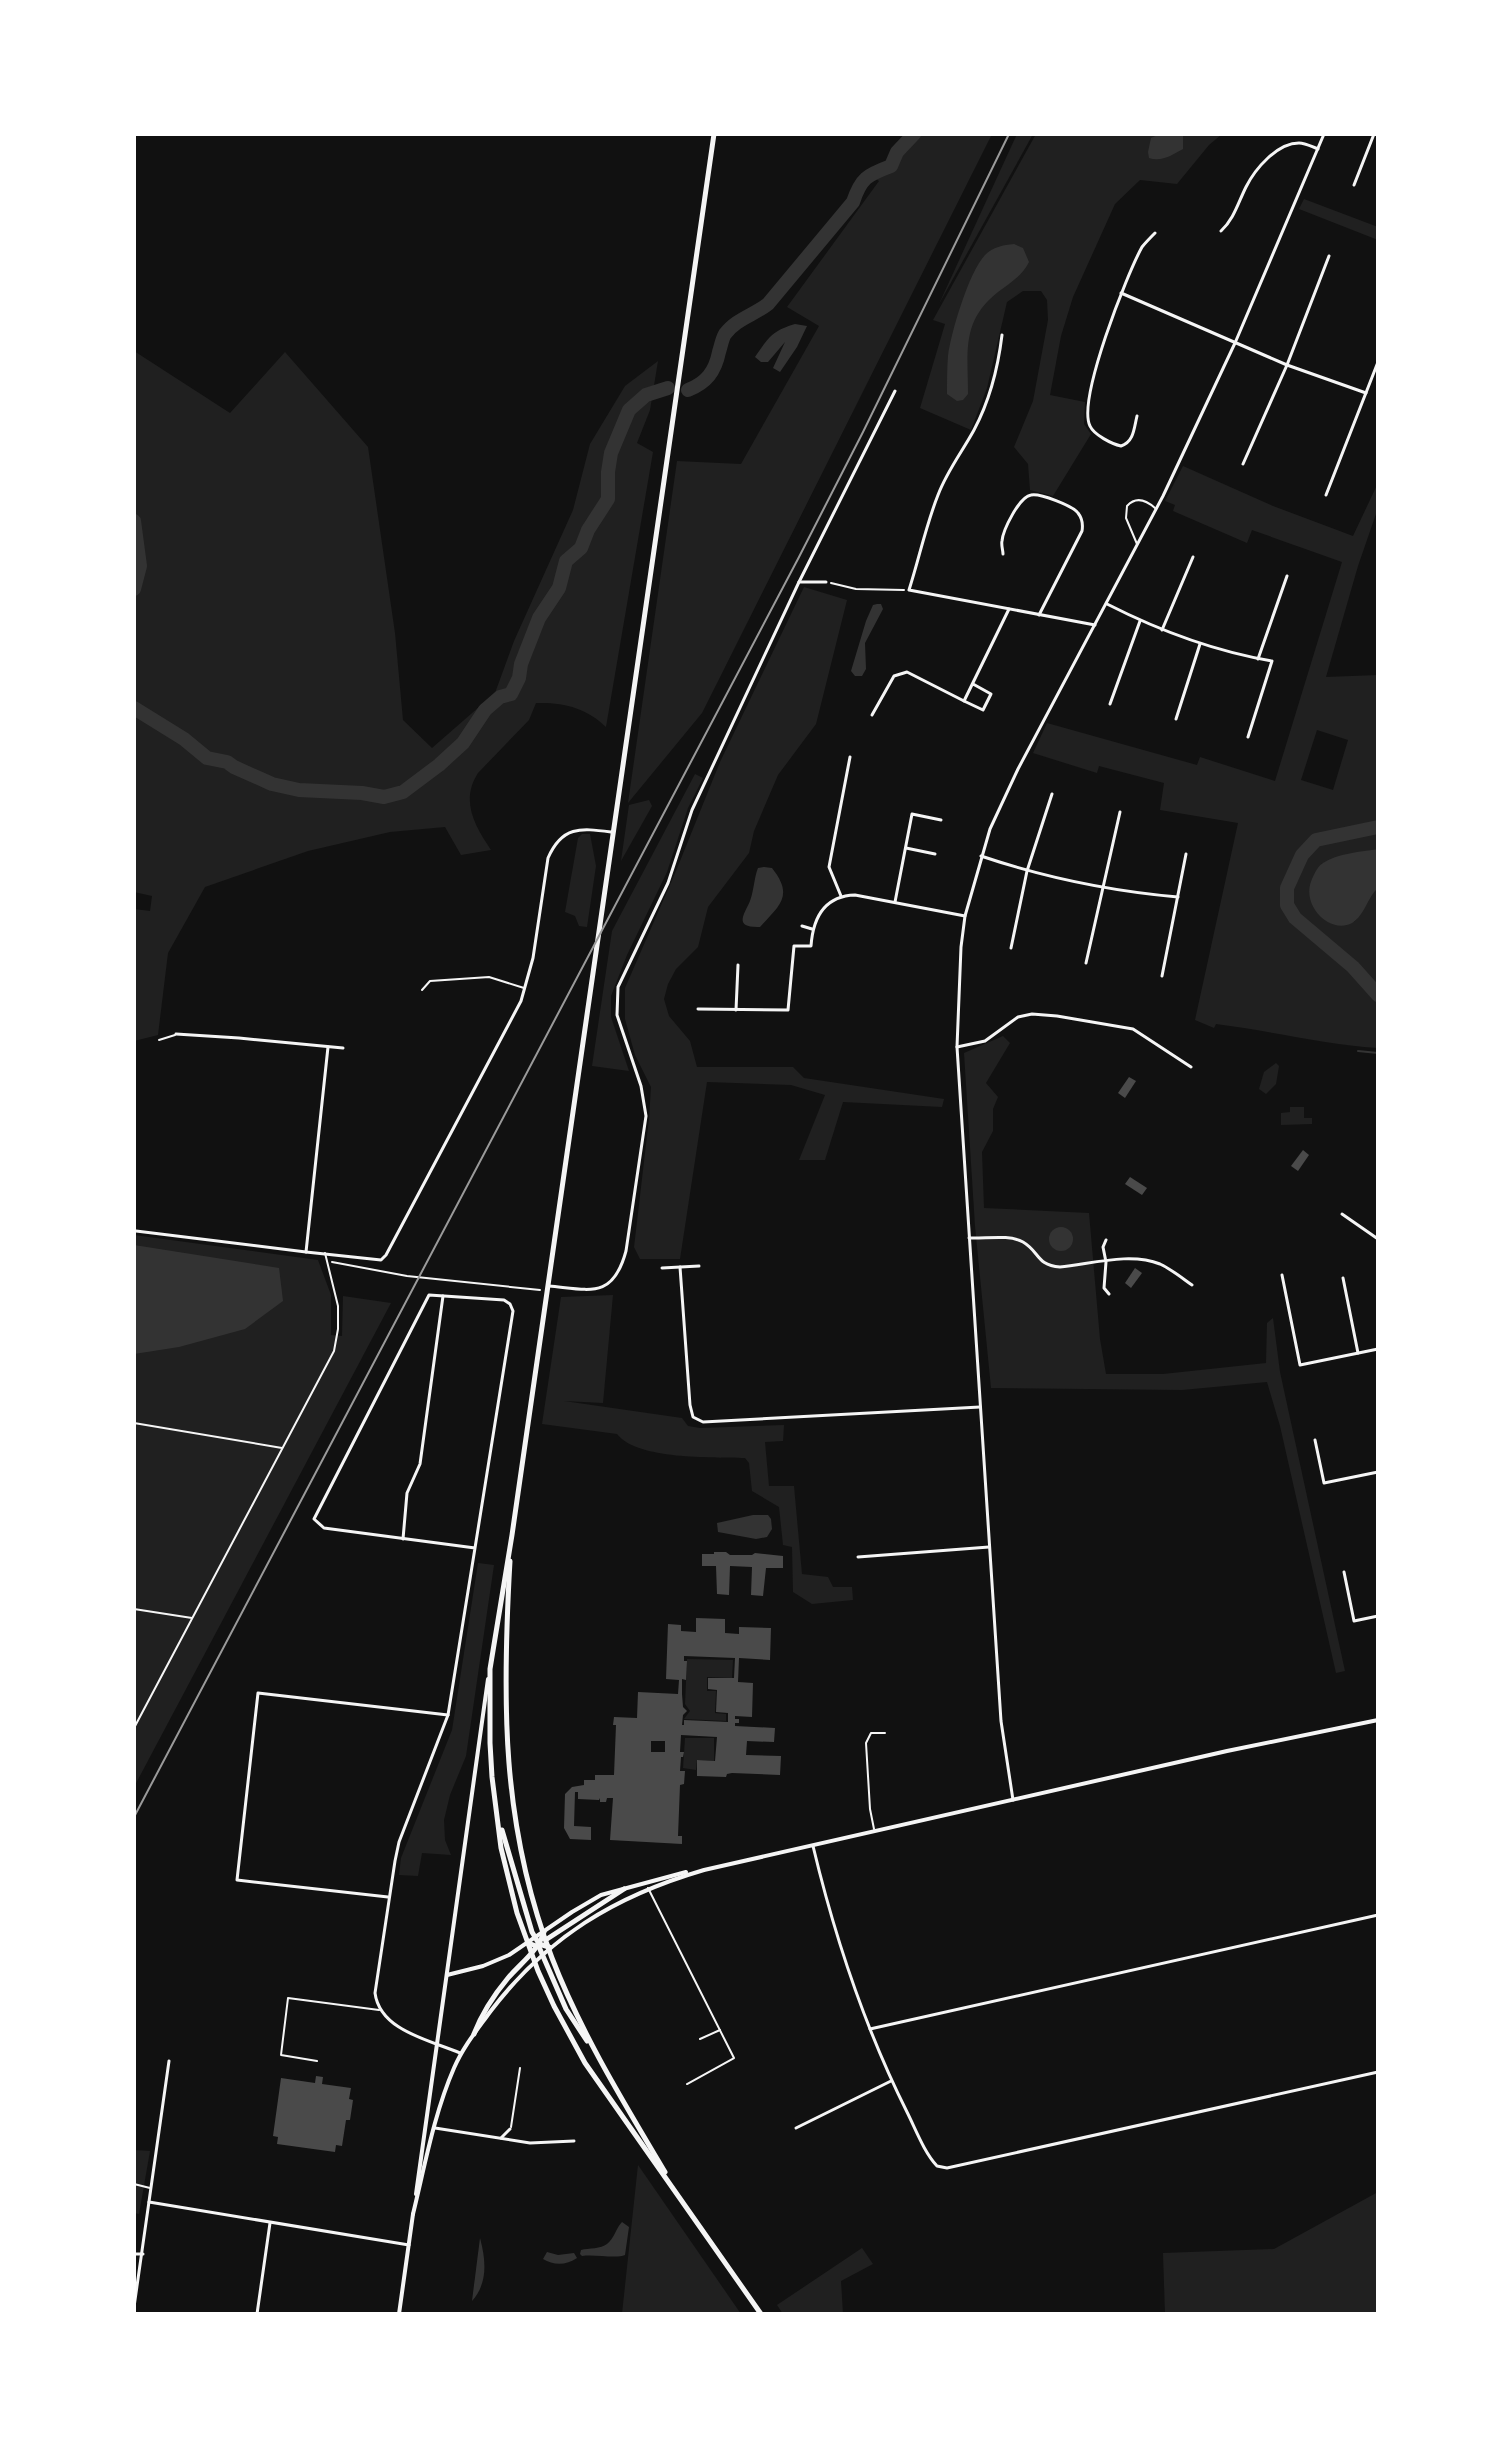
<svg xmlns="http://www.w3.org/2000/svg" width="1512" height="2448" font-family="Raleway,sans-serif">
<style>
.green{fill:#202020;fill-rule:evenodd}
.water{fill:#333}
.lines{fill:none;stroke-linecap:round;stroke-linejoin:round}
.stream{stroke:#333;stroke-width:2}
.river{stroke:#333;stroke-width:14}
.building{fill:#4a4a4a;fill-rule:evenodd}
.path{stroke:#f5f5f5;stroke-width:2}
.service{stroke:#f5f5f5;stroke-width:2}
.minor{stroke:#f5f5f5;stroke-width:3}
.tertiary{stroke:#f5f5f5;stroke-width:4}
.secondary{stroke:#f5f5f5;stroke-width:5}
.rail{stroke:#9a9a9a;stroke-width:2}
</style>
<rect width="100%" height="100%" fill="#111"/>
<!-- green -->
<g class="green">
<path d="M918,134H992L702,713L628,803L677,461L741,464L819,326L787,307L879,181L876,179Z"/>
<path d="M1017,134H1033L939,304Z"/>
<path d="M1036,134H1222L1209,145L1177,184L1140,180L1115,204L1073,297L1061,336L1050,395L1085,402L1084,424L1091,434L1053,496L1030,490L1028,464L1014,447L1033,401L1048,320L1047,300L1041,291H1023L1007,302L987,388L971,430L920,408L945,324L933,320Z"/>
<path d="M1304,199L1378,227V240L1299,209Z"/>
<path d="M134,351L230,413L285,352L368,447L395,633L403,720L432,748L495,693L514,641L573,510L590,444L625,386L658,361L650,410L637,443L653,452L606,727C587,708 563,702 536,703L529,720L478,773C460,801 475,826 491,850L461,855L445,827L390,832L308,851L205,887L168,953L158,1035L134,1041V909L150,911L152,896L134,892Z"/>
<path d="M1183,466L1273,506L1353,536L1378,483V508L1358,566L1326,677L1378,675V849L1356,853L1321,864L1354,922C1364,911 1367,897 1378,888V1048C1323,1044 1271,1031 1216,1024L1214,1028L1195,1020L1238,823L1160,810L1164,783L1099,766L1097,773L1033,753L1047,723L1197,765L1200,757L1275,781L1342,562L1252,530L1247,543L1173,511L1175,505L1165,501ZM1317,730L1348,740L1333,790L1301,780Z"/>
<path d="M804,587L847,600L816,724L778,775L754,831L749,853L708,907L698,947L676,969L668,984L664,999L669,1016L690,1041L697,1067H793L804,1078L944,1099L942,1107L843,1102L825,1160H799L825,1095L791,1085L707,1082L680,1259H640L634,1247L649,1119L651,1087L635,1055L625,1019V988L676,871L720,762Z"/>
<path d="M695,774L703,778L688,808L667,872L627,955L611,996V1017L629,1071L592,1066L612,931Z"/>
<path d="M649,800L652,806L621,861L629,805Z"/>
<path d="M582,834H590L596,866L587,927L579,926L575,916L565,912L578,838Z"/>
<path d="M1003,1036L1010,1043L986,1083L998,1097L993,1109V1131L982,1152L984,1208L1089,1213L1100,1339L1106,1374H1163L1266,1363L1267,1323L1273,1318L1280,1372L1345,1671L1336,1673L1280,1426L1267,1382L1182,1390L991,1388L975,1226L964,1053Z"/>
<path d="M1276,1063L1279,1066L1276,1084L1266,1094L1259,1089L1264,1072Z"/>
<path d="M1290,1107H1304V1118H1312V1124L1281,1125V1113L1290,1112Z"/>
<path d="M134,1235L318,1260L331,1295V1335L342,1336L343,1296L391,1303L134,1787Z"/>
<path d="M613,1295L603,1403L564,1401L682,1418L688,1426L700,1428L784,1425L783,1441L765,1442L769,1486H794L802,1574L828,1577L833,1587H852L853,1600L812,1604L793,1592L792,1547L783,1545L779,1507L752,1491L749,1463L745,1458C712,1457 637,1460 617,1434L542,1424L561,1297Z"/>
<path d="M478,1563L494,1565L466,1756L450,1795L444,1820L445,1840L451,1855L422,1853L418,1876L399,1875L401,1858L452,1730Z"/>
<path d="M687,1659L733,1660L732,1678L707,1677V1691H716L715,1713L726,1714V1721L684,1719L690,1711L685,1704Z"/>
<path d="M685,1738H714V1761L697,1760L696,1770L683,1768Z"/>
<path d="M134,2150L150,2151L139,2214L134,2213Z"/>
<path d="M638,2165L741,2314H622Z"/>
<path d="M1378,2192V2314H1165L1163,2253L1274,2249Z"/>
<path d="M862,2248L873,2264L841,2281L843,2314H783L777,2305Z"/>
</g>
<!-- water -->
<g class="water">
<path d="M1160,134L1183,135V149C1172,155 1162,162 1149,158L1148,152L1151,138Z"/>
<path d="M1014,244L1023,248L1029,262C1023,275 1010,283 998,292C961,321 968,352 968,394L963,400L957,401L947,394C947,381 947,369 948,356C951,332 969,272 985,255C993,247 1003,245 1014,244Z"/>
<path d="M795,324L807,326L797,347L780,372L773,368L785,342L768,362H761L755,357C769,337 772,331 795,324Z"/>
<path d="M877,604H881L883,609L865,643L866,669L862,676H855L851,671L866,621L873,605Z"/>
<path d="M1378,849V888C1367,898 1365,915 1352,923C1330,935 1300,905 1312,879C1315,873 1317,867 1323,863C1338,853 1361,852 1378,849Z"/>
<path d="M764,867L772,868C794,896 780,905 760,927C733,928 744,915 750,901C754,890 754,878 758,868Z"/>
<circle cx="1061" cy="1239" r="12"/>
<path d="M134,1245L279,1268L283,1301L245,1329L179,1347L134,1354Z"/>
<path d="M753,1515H768L771,1519L772,1529L767,1537L756,1539L718,1532L717,1523Z"/>
<path d="M622,2222L629,2227L625,2255C616,2259 595,2254 582,2256L580,2254L581,2250C589,2248 601,2249 607,2244C614,2239 616,2228 622,2222Z"/>
<path d="M480,2238C486,2261 488,2283 472,2301Z"/>
<path d="M547,2252L558,2255L574,2253L577,2258C567,2265 554,2266 543,2259Z"/>
</g>
<g class="lines">
<!-- stream -->
<path class="stream" d="M1358,1051L1378,1053"/>
<!-- river -->
<g class="river">
<path d="M688,390C706,383 715,372 719,352C721,346 722,339 725,334C736,319 754,315 768,304L853,202C861,178 867,175 891,166L897,152L914,134"/>
<path d="M134,521L140,566L134,589"/>
<path d="M134,708L184,739L207,758L227,762L234,767L272,784L299,790L362,793L384,797L403,792L439,765L463,743L485,710L500,697L511,694L519,678L521,664L539,618L559,588L566,561L581,548L588,530L608,499V472L611,453L629,410L646,395L668,388"/>
<path d="M1378,827L1316,840L1302,855L1287,888V905L1295,918L1353,967L1378,995"/>
</g>
</g>
<!-- building -->
<g class="building">
<path d="M1129,1077L1136,1081L1125,1098L1118,1093Z"/>
<path d="M1303,1150L1309,1155L1298,1171L1291,1166Z"/>
<path d="M1130,1177L1147,1188L1142,1195L1125,1184Z"/>
<path d="M1135,1268L1142,1273L1131,1288L1125,1283Z"/>
<path d="M714,1552H726L730,1555H752L755,1553L783,1556V1568H766L763,1596L751,1595L752,1567L730,1566L729,1595L717,1594L716,1566H702V1554H714Z"/>
<path d="M696,1618L725,1619V1633L739,1634V1627L771,1628L770,1660L739,1658L738,1682L753,1683L752,1717L735,1716V1719H739V1723H735V1726L775,1728L774,1742L747,1741L746,1755L781,1756L780,1775L732,1773L727,1774L726,1777L697,1776V1760L715,1761L717,1737L681,1735L680,1752H684L683,1757H681L680,1771H685L684,1784L680,1785L678,1836H682V1844L610,1840L613,1798H607L606,1802H600V1798L599,1800L578,1799V1792H575L574,1826L591,1827V1840L570,1839L564,1828L565,1794L572,1787L584,1785V1780H595V1775H614L616,1725H613L614,1717L637,1718L638,1692L678,1694L679,1680L666,1679L668,1624L681,1625V1631L696,1632ZM684,1656L735,1658L734,1678H708V1689L717,1690L716,1712L728,1713V1722L684,1720V1725H682L683,1715L687,1711L683,1707L682,1694V1679L686,1680L687,1661H684ZM651,1741H665V1752H651Z"/>
<path d="M316,2076L323,2077L322,2084L351,2088L349,2099L353,2100L350,2120H346L342,2146L336,2145L335,2152L277,2144L278,2137L273,2136L281,2078L315,2083Z"/>
</g>
<g class="lines">
<!-- path -->
<g class="path">
<path d="M831,583L856,589L904,590"/>
<path d="M332,1262L407,1276L540,1290"/>
</g>
<!-- service -->
<g class="service">
<path d="M1137,544L1126,518L1127,506C1136,496 1146,500 1155,508"/>
<path d="M422,990L430,981L489,977L524,988"/>
<path d="M159,1040L175,1035"/>
<path d="M134,1423L282,1448"/>
<path d="M134,1609L192,1618"/>
<path d="M134,1728L334,1351L338,1329V1306L325,1253"/>
<path d="M874,1829L870,1809L866,1743L871,1733H885"/>
<path d="M648,1888L734,2058L687,2084"/>
<path d="M700,2039L720,2030"/>
<path d="M317,2061L281,2055L288,1998L379,2010"/>
<path d="M511,2127L520,2068"/>
<path d="M134,2184L150,2188"/>
</g>
<!-- minor -->
<g class="minor">
<path d="M1354,185L1374,134"/>
<path d="M1221,231C1234,219 1238,203 1246,187C1255,169 1277,143 1299,143C1306,143 1312,147 1318,149"/>
<path d="M1121,293L1287,365L1366,393"/>
<path d="M1002,335C998,368 990,400 974,430C962,452 947,471 938,495C926,525 919,559 909,590L1095,625"/>
<path d="M1137,416C1134,428 1134,442 1121,446C1112,444 1094,435 1090,426C1077,400 1127,274 1142,247C1146,242 1150,238 1155,233"/>
<path d="M1243,464L1287,365L1329,256"/>
<path d="M1326,495L1378,362"/>
<path d="M1003,554C1003,550 1001,545 1002,541C1003,530 1019,497 1031,495C1040,493 1073,506 1078,513C1082,518 1083,525 1082,531L1039,615"/>
<path d="M799,582L895,391"/>
<path d="M1107,604C1160,631 1213,651 1272,661L1248,737"/>
<path d="M1162,630L1193,557"/>
<path d="M1258,659L1287,576"/>
<path d="M973,684L991,694L983,710L964,701L1009,609"/>
<path d="M1110,704L1140,621"/>
<path d="M872,715L894,676L907,672L964,701"/>
<path d="M1176,719L1200,644"/>
<path d="M906,848L935,854"/>
<path d="M981,856C1046,878 1110,891 1178,897"/>
<path d="M841,896L829,867L850,757"/>
<path d="M895,902L912,814L941,820"/>
<path d="M802,926L812,929"/>
<path d="M1011,948L1027,871L1052,794"/>
<path d="M1086,963L1120,812"/>
<path d="M1162,976L1186,854"/>
<path d="M698,1009L788,1010L794,946H811C813,918 824,896 855,895L965,916"/>
<path d="M736,1010L738,965"/>
<path d="M176,1034L239,1038L343,1048"/>
<path d="M328,1047L306,1252L381,1260L386,1255L521,1001L533,958L548,858C562,826 580,828 611,832"/>
<path d="M957,1047L985,1041L1018,1017L1032,1014L1057,1016L1133,1029L1191,1067"/>
<path d="M1342,1214L1378,1239"/>
<path d="M136,1231L306,1252"/>
<path d="M969,1238C985,1239 1009,1234 1023,1242C1040,1252 1036,1265 1060,1267C1091,1264 1130,1252 1160,1264C1171,1269 1182,1278 1192,1285"/>
<path d="M1106,1240L1103,1247L1106,1262L1104,1288L1109,1294"/>
<path d="M680,1267L690,1405L693,1417L703,1422L980,1407"/>
<path d="M662,1268L699,1266"/>
<path d="M1282,1275L1300,1365L1378,1349"/>
<path d="M1343,1278L1358,1353"/>
<path d="M549,1286C591,1290 613,1299 626,1251L646,1116L641,1086L617,1015L618,987L668,883L692,810L799,582H826"/>
<path d="M1315,1440L1324,1483L1378,1472"/>
<path d="M403,1539L407,1493L420,1464L443,1296"/>
<path d="M858,1557L989,1547"/>
<path d="M1344,1572L1354,1621L1378,1616"/>
<path d="M1013,1800L1001,1721L957,1047L961,947L965,916L990,829L1018,769L1163,496L1235,343L1324,134"/>
<path d="M813,1846C835,1938 865,2028 907,2112C916,2130 924,2152 937,2166L947,2168L1378,2072"/>
<path d="M388,1897L237,1880L258,1693L448,1715"/>
<path d="M870,2029L1378,1915"/>
<path d="M460,2053C430,2040 380,2031 375,1993L395,1861L399,1842L448,1715L475,1548L324,1528L314,1519L429,1295L504,1300L510,1304L513,1311L475,1548"/>
<path d="M435,2128L530,2143L574,2141"/>
<path d="M796,2128L891,2081"/>
<path d="M501,2138L510,2129"/>
<path d="M149,2202L409,2245"/>
<path d="M134,2254H143"/>
<path d="M134,2307L169,2061"/>
<path d="M257,2314L270,2223"/>
</g>
<!-- tertiary -->
<g class="tertiary">
<path d="M447,1975L483,1966L509,1955L572,1912L601,1895L686,1872"/>
<path d="M416,2194L488,1679"/>
<path d="M413,2214C425,2165 434,2114 454,2068C463,2047 477,2030 490,2012C547,1937 615,1896 704,1870L1227,1751L1378,1720"/>
<path d="M399,2314L413,2214"/>
</g>
<!-- secondary -->
<g class="secondary">
<path d="M714,134L512,1535L490,1669V1743L492,1777L501,1848L517,1913L538,1971L554,2006L585,2063L761,2314"/>
<path d="M510,1561C502,1700 501,1825 552,1958C581,2033 624,2103 665,2172"/>
<path d="M502,1830L532,1932L539,1944L549,1947"/>
<path d="M547,1939L624,1889"/>
<path d="M528,1943L539,1947L566,2009L587,2041"/>
<path d="M474,2034C482,2013 493,1996 508,1978C521,1963 538,1951 544,1932"/>
</g>
<!-- rail -->
<path class="rail" d="M134,1817L799,557L863,432L1009,134"/>
</g>
<!-- border -->
<rect width="1512" height="2448" fill="none" stroke="#ffffff" stroke-width="272"/>
</svg>
